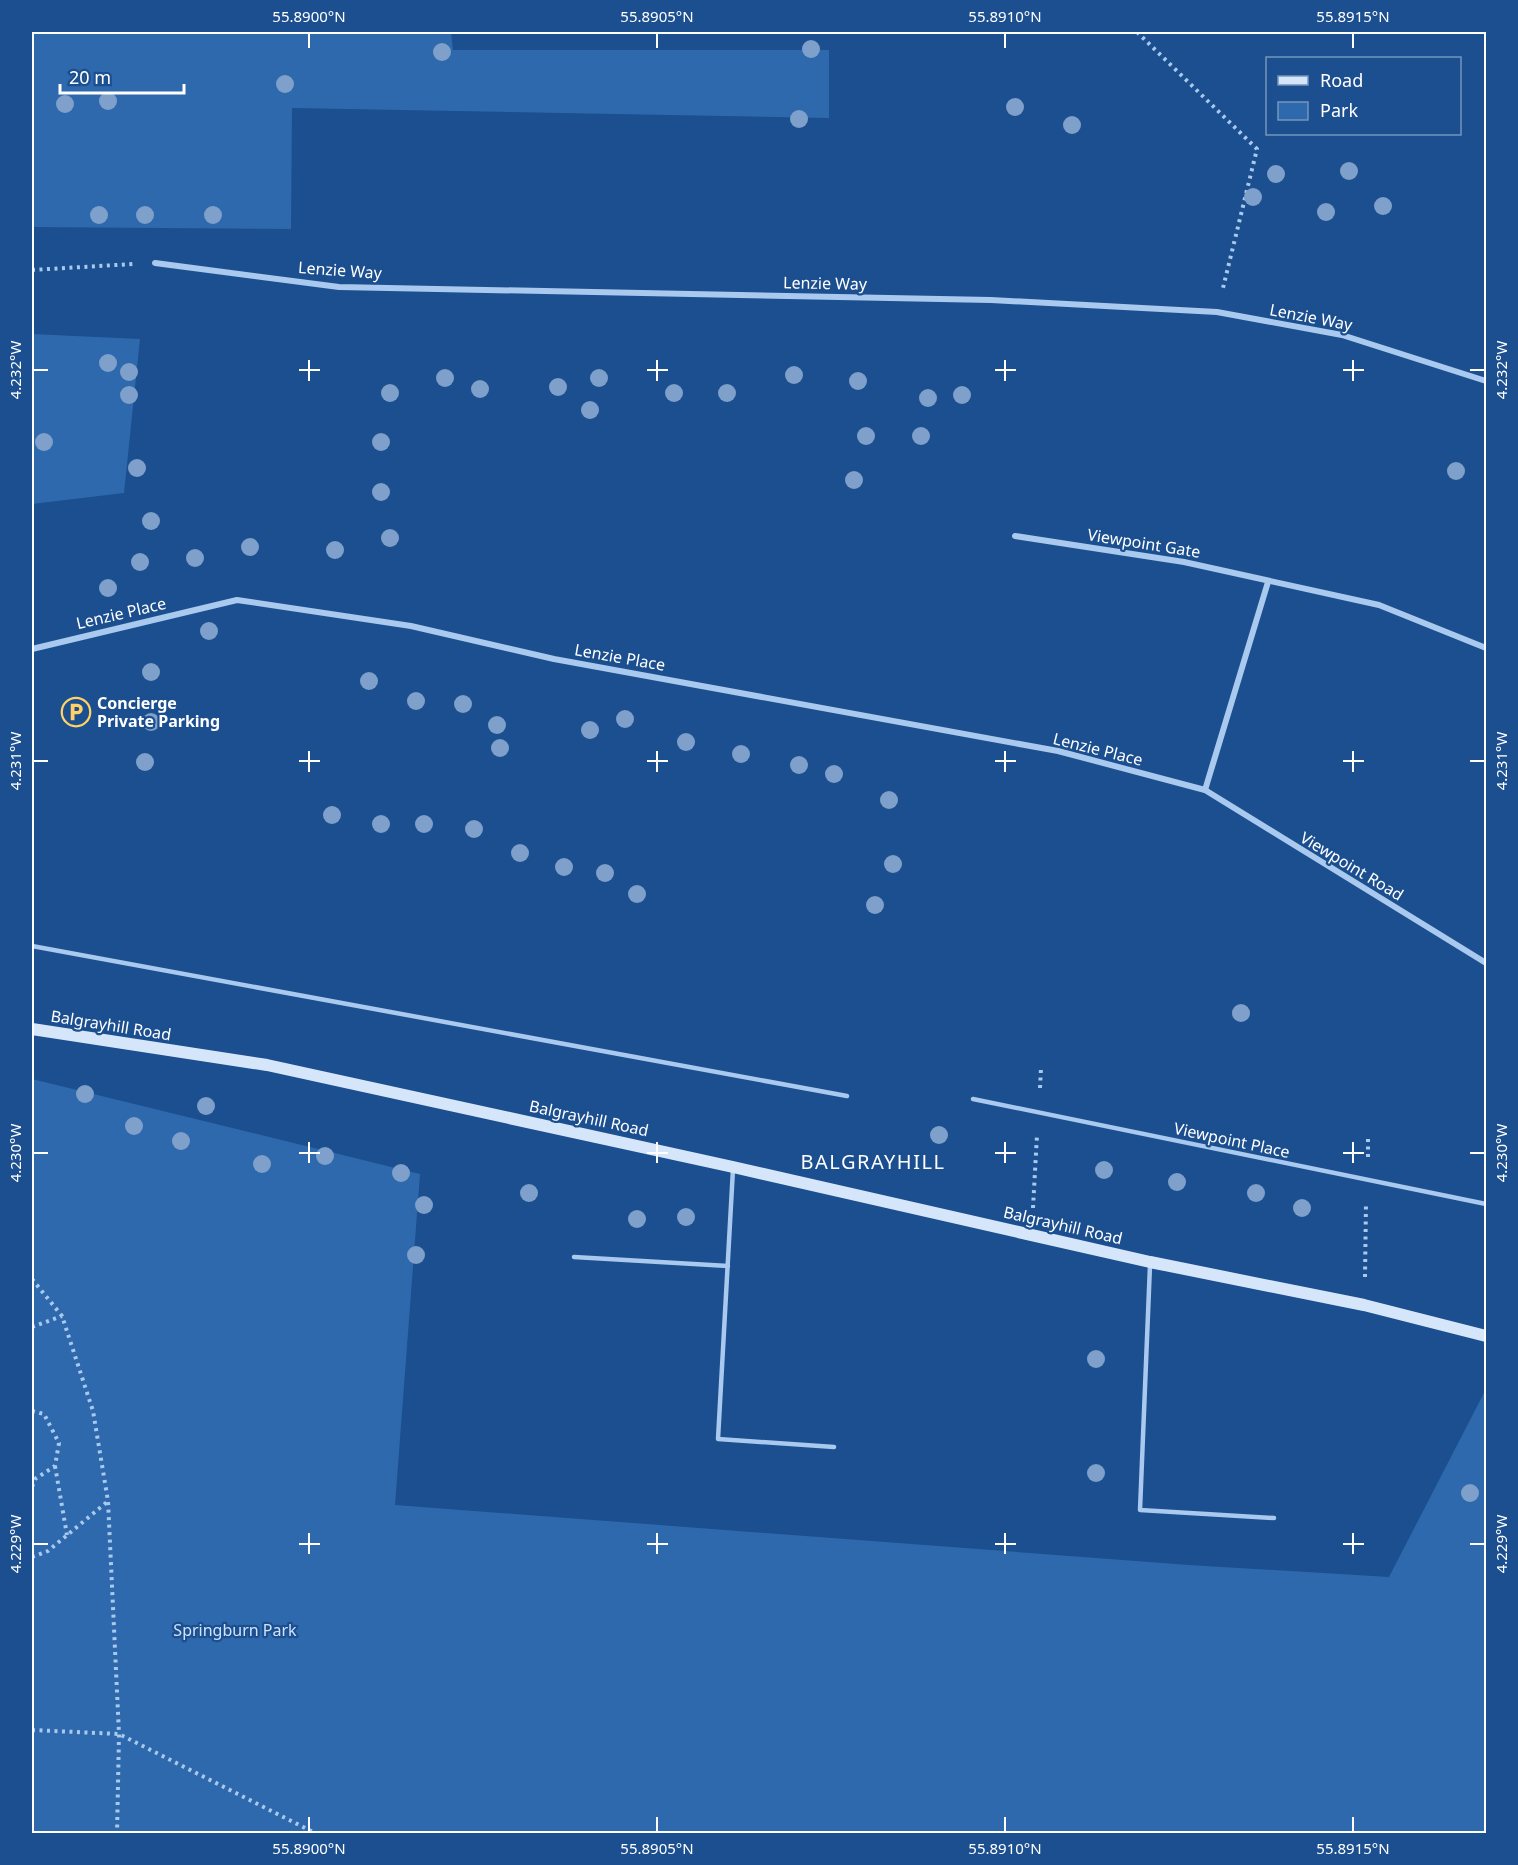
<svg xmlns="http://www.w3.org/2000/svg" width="1518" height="1865" font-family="'Noto Sans',sans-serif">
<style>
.green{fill:#2e69ad}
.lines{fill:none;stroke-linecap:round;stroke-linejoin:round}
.path{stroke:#a9c9ee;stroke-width:4;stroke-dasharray:3 4.5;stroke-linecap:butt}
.lane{stroke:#a9c9ee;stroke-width:4.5}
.street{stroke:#a9c9ee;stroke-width:6}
.secondary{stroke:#d6e6fa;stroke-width:12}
.tree{fill:#7ea0ca}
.ticks{fill:none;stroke:#fff;stroke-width:2}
.labels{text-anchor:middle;stroke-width:4.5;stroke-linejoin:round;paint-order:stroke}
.street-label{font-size:16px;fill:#fff;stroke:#1b4f8f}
.poi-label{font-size:16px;font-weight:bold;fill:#fff;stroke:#1b4f8f;text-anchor:start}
.park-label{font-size:16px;fill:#cfe3fa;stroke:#1b4f8f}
.quarter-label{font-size:20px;letter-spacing:1.5px;fill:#fff;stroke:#1b4f8f}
.neatline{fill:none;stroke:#fff;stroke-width:2}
.ticks-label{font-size:15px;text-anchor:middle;fill:#fff}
</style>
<rect width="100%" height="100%" fill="#1b4f8f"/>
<!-- green -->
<g class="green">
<path d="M32,32H451L453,50H829V118L292,108L291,229L32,227Z"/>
<path d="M32,334L140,339L124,493L32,504Z"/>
<path d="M32,1079L420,1174L395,1505L1189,1565L1389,1577L1486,1389V1833H32Z"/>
</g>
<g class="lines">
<!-- path -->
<g class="path">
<path d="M1137,32L1257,149L1223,288"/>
<path d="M32,270L133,264"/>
<path d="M1040,1088L1041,1068"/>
<path d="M1368,1157V1137"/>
<path d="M1033,1208L1037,1135"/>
<path d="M1365,1277L1366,1203"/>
<path d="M32,1279L62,1316L93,1411L108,1501L119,1734L117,1834"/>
<path d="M32,1327L62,1316"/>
<path d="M32,1411L44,1414L59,1443L55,1466L35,1479L32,1487"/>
<path d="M55,1466L67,1535"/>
<path d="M32,1557L48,1551L107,1502"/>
<path d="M32,1730L119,1734L317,1834"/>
</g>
<!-- lane -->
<g class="lane">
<path d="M32,946L847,1096"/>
<path d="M973,1099L1486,1204"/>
<path d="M733,1169L718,1439L834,1447"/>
<path d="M574,1257L728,1266"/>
<path d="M1150,1265L1140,1510L1274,1518"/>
</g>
<!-- street -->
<g class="street">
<path d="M155,263L339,287L991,300L1217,312L1342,335L1486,381"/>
<path d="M1015,536L1184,562L1379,605L1486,648"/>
<path d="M32,649L237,600L411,626L554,659L1058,751L1205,790L1486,963"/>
<path d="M1205,790L1268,582"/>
</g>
<!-- secondary -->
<path class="secondary" d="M32,1029L267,1065L733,1167L1150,1262L1364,1305L1486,1336"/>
</g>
<!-- trees -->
<g class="tree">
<circle cx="811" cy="49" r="9"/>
<circle cx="442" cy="52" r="9"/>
<circle cx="285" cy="84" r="9"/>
<circle cx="108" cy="101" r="9"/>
<circle cx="65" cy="104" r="9"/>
<circle cx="1015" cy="107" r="9"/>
<circle cx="799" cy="119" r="9"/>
<circle cx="1072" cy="125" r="9"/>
<circle cx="1349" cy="171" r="9"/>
<circle cx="1276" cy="174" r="9"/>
<circle cx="1253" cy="197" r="9"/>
<circle cx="1383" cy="206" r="9"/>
<circle cx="1326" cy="212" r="9"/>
<circle cx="99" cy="215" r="9"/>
<circle cx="145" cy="215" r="9"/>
<circle cx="213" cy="215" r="9"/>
<circle cx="108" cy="363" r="9"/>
<circle cx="129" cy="372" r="9"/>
<circle cx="794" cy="375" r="9"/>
<circle cx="445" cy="378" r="9"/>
<circle cx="599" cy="378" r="9"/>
<circle cx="858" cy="381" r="9"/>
<circle cx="558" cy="387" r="9"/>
<circle cx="480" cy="389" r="9"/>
<circle cx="390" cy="393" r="9"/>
<circle cx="674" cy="393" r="9"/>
<circle cx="727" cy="393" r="9"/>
<circle cx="129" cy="395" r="9"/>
<circle cx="962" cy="395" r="9"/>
<circle cx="928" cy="398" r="9"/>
<circle cx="590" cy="410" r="9"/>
<circle cx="866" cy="436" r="9"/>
<circle cx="921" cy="436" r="9"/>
<circle cx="44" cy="442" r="9"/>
<circle cx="381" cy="442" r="9"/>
<circle cx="137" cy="468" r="9"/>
<circle cx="1456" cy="471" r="9"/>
<circle cx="854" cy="480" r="9"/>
<circle cx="381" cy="492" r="9"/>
<circle cx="151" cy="521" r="9"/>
<circle cx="390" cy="538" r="9"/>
<circle cx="250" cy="547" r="9"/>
<circle cx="335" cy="550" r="9"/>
<circle cx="195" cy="558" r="9"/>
<circle cx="140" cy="562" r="9"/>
<circle cx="108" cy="588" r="9"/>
<circle cx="209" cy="631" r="9"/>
<circle cx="151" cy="672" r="9"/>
<circle cx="369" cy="681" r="9"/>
<circle cx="416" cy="701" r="9"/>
<circle cx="463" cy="704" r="9"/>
<circle cx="625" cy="719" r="9"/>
<circle cx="151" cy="722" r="9"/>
<circle cx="497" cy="725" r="9"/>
<circle cx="590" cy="730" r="9"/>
<circle cx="686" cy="742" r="9"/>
<circle cx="500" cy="748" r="9"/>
<circle cx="741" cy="754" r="9"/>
<circle cx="145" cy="762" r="9"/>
<circle cx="799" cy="765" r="9"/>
<circle cx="834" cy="774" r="9"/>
<circle cx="889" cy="800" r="9"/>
<circle cx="332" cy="815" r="9"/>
<circle cx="381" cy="824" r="9"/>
<circle cx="424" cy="824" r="9"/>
<circle cx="474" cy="829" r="9"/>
<circle cx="520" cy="853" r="9"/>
<circle cx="893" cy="864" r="9"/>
<circle cx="564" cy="867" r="9"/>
<circle cx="605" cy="873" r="9"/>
<circle cx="637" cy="894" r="9"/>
<circle cx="875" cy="905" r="9"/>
<circle cx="1241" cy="1013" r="9"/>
<circle cx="85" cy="1094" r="9"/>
<circle cx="206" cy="1106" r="9"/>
<circle cx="134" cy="1126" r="9"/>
<circle cx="939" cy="1135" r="9"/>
<circle cx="181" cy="1141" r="9"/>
<circle cx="325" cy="1156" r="9"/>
<circle cx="262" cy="1164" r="9"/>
<circle cx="1104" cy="1170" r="9"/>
<circle cx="401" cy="1173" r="9"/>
<circle cx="1177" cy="1182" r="9"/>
<circle cx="529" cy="1193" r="9"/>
<circle cx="1256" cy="1193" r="9"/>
<circle cx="424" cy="1205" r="9"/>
<circle cx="1302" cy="1208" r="9"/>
<circle cx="686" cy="1217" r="9"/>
<circle cx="637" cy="1219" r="9"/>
<circle cx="416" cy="1255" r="9"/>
<circle cx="1096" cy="1359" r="9"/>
<circle cx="1096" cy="1473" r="9"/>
<circle cx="1470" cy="1493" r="9"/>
</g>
<!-- ticks -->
<path class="ticks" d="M309,33V48M657,33V48M1005,33V48M1353,33V48M309,360V381M657,360V381M1005,360V381M1353,360V381M33,370H48M299,370H320M647,370H668M995,370H1016M1343,370H1364M1470,370H1485M309,751V772M657,751V772M1005,751V772M1353,751V772M33,761H48M299,761H320M647,761H668M995,761H1016M1343,761H1364M1470,761H1485M309,1142V1163M657,1142V1163M1005,1142V1163M1353,1142V1163M33,1153H48M299,1153H320M647,1153H668M995,1153H1016M1343,1153H1364M1470,1153H1485M309,1533V1554M657,1533V1554M1005,1533V1554M1353,1533V1554M33,1544H48M299,1544H320M647,1544H668M995,1544H1016M1343,1544H1364M1470,1544H1485M309,1817V1832M657,1817V1832M1005,1817V1832M1353,1817V1832"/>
<!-- icons -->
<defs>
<g id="parking-ring" transform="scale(1.5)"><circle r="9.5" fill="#1b4f8f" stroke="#ffd166" stroke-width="1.5"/><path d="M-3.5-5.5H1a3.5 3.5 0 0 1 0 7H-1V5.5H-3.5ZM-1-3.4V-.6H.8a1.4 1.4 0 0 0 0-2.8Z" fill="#ffd166"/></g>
</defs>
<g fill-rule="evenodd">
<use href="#parking-ring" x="76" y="712"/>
</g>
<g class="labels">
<!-- street labels -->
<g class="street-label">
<text transform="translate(340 270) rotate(4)" y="6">Lenzie Way</text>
<text transform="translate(825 283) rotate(1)" y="6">Lenzie Way</text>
<text transform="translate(1311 317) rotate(11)" y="6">Lenzie Way</text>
<text transform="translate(1144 543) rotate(9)" y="6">Viewpoint Gate</text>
<text transform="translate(121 613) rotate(-13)" y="6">Lenzie Place</text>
<text transform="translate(620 657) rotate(10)" y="6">Lenzie Place</text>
<text transform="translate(1098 749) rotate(14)" y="6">Lenzie Place</text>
<text transform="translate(1352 866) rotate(31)" y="6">Viewpoint Road</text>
<text transform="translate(111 1025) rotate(9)" y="6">Balgrayhill Road</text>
<text transform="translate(589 1118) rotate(12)" y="6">Balgrayhill Road</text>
<text transform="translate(1232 1140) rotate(12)" y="6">Viewpoint Place</text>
<text transform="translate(1063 1225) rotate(13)" y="6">Balgrayhill Road</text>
</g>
<!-- poi labels -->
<g class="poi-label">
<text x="97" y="709">Concierge<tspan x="97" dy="18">Private Parking</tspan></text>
</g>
<!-- park labels -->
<g class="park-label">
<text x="235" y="1636">Springburn Park</text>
</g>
<!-- quarter labels -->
<g class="quarter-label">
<text x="873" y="1169">BALGRAYHILL</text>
</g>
</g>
<!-- border -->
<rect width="1518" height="1865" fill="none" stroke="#1b4f8f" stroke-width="66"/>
<!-- legend -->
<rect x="1266" y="57" width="195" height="78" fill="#1b4f8f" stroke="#7695bc" stroke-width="1.5"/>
<rect x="1278" y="76" width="30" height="9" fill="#d6e6fa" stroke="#7695bc" stroke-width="1.5"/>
<text x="1320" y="87" font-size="18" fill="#ffffff">Road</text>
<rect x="1278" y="102" width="30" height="18" fill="#2e69ad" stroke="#7695bc" stroke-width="1.5"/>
<text x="1320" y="117" font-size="18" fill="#ffffff">Park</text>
<!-- scale -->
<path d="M60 84v9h124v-9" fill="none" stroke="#ffffff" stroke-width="3"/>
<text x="69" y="84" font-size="18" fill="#ffffff" stroke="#1b4f8f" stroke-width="4.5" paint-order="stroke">20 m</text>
<rect x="33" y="33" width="1452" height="1799" class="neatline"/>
<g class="ticks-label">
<text x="309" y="22">55.8900°N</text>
<text x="657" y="22">55.8905°N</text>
<text x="1005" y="22">55.8910°N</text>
<text x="1353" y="22">55.8915°N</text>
<text transform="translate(1502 370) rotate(-90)" y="5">4.232°W</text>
<text transform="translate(16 370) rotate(-90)" y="5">4.232°W</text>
<text transform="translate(16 761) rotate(-90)" y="5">4.231°W</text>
<text transform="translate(1502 761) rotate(-90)" y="5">4.231°W</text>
<text transform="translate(1502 1153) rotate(-90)" y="5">4.230°W</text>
<text transform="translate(16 1153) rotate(-90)" y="5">4.230°W</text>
<text transform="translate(16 1544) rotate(-90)" y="5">4.229°W</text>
<text transform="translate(1502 1544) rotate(-90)" y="5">4.229°W</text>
<text x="309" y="1854">55.8900°N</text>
<text x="657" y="1854">55.8905°N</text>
<text x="1005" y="1854">55.8910°N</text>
<text x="1353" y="1854">55.8915°N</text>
</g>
</svg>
